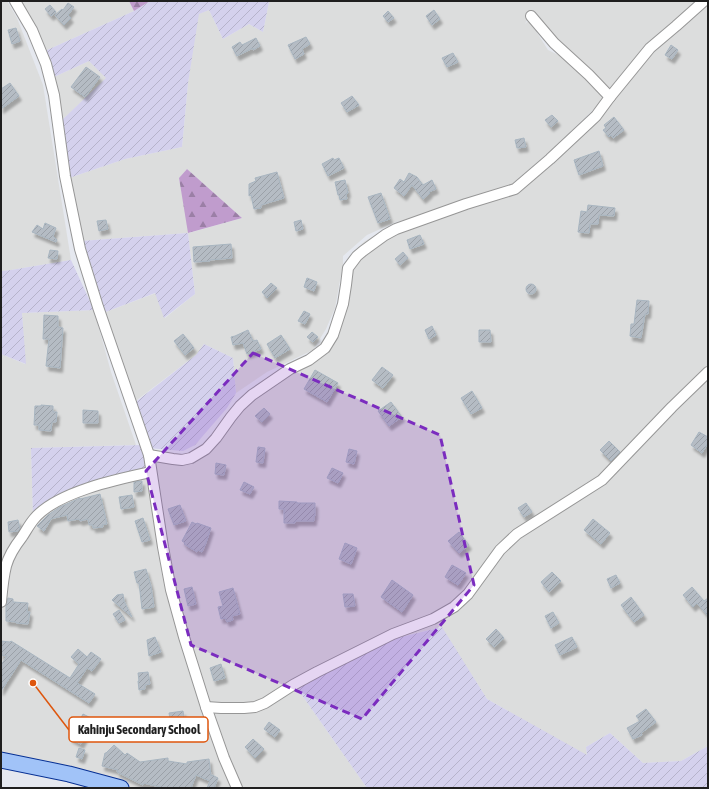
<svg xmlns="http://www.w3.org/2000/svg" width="709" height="789" font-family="'Asap Condensed',sans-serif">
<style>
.residential{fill:#dcdddd;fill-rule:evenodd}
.farmland{fill:url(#farmland-furrows)}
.forest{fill:url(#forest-firs)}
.building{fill:url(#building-hatch);stroke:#a8b5c0;filter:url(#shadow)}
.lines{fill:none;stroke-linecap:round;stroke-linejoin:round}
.minor-casing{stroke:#969696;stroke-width:12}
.primary-casing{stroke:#062f93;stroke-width:17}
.minor{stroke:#fff;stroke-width:10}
.primary{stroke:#a1c3f8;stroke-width:15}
.marked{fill:#7b2cbf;fill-opacity:0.2;stroke:#7b2cbf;stroke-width:3;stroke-dasharray:8 5;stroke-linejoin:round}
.leader{fill:none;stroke:#de560d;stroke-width:1.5}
.callout-dot{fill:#de560d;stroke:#fff;stroke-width:1.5}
.callout{fill:#fff;stroke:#de560d;stroke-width:1.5}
.callout-label{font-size:13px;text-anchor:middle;font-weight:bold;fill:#1f1f1f}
</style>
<defs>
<pattern id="farmland-furrows" width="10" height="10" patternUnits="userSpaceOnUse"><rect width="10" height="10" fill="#d4d1ed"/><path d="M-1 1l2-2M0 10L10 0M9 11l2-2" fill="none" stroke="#b6b3cb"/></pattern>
<pattern id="forest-firs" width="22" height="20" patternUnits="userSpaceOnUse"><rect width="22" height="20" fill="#c09ccd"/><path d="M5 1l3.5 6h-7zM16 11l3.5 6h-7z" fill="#9b7fa6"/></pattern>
<pattern id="building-hatch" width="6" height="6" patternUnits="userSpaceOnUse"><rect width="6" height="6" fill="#b5bcc4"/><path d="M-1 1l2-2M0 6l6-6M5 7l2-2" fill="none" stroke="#9ba1a8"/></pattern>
<filter id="shadow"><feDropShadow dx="2.5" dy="4.5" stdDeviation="1" flood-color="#0004"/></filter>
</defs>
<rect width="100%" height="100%" fill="#e5e8ef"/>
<!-- residential -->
<g class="residential">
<path d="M1,1H7L17,18L43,85L71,260L11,270L1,271Z"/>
<path d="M20,1H129L134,11L45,51L37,27Z"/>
<path d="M280,1H708V746L681,761L643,763L610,733L586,747L587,756L487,699L441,627L397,638L324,672L297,688L367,788H122L123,785L44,760L1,753V354L25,364L22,313L94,310L111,372L136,445L31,448L33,515L52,501L81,488L106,481L149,471L153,463L192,461L207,451L239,408L261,388L317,359L335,337L348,290L353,252L365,241L390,227L462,207L512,187L583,124L605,102L606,94L588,76L579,58L550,47L531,13L525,24L529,20L548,50L571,61L587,81L602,95L603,100L556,146L511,185L464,203L426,215L396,222L367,235L343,256V264L335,308L326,329L313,350L267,372L236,393L233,358L204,344L196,355L133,403L117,353L103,313L156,293L165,318L195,294L188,233L81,241L69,178L125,159L182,147L188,83L198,14L209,10L223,39L249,24L263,32L269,2H277ZM187,169L242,218L189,233L179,178Z"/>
<path d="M89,61L107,78L61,121L54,77Z"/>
</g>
<!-- farmland -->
<g class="farmland">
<path d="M150,1H277V2H269L263,32L249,24L223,39L209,10L199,14L188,83L182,147L125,159L69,178L61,121L106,78L89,61L54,77L45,51L134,11Z"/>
<path d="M188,233L195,294L164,318L155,293L103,313L81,241Z"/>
<path d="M71,260L94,310L22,313L26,364L1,354V271L11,270Z"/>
<path d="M204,344L233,358L236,393L227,408L195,445L183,451L148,448L133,404L196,355Z"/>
<path d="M143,445L149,471L106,481L33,515L31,448Z"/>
<path d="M442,627L487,699L587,755L586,747L610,733L643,763L681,761L708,746V788H367L297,688L324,672L397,638Z"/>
</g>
<!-- forest -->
<g class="forest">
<path d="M129,1H150L134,11Z"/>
<path d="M187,169L242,218L188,233L179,178Z"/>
</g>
<!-- building -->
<g class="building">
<path d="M68,3L74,7L68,15L71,18L64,25L55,15L62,9L63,10Z"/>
<path d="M50,5L56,12L51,16L45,9Z"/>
<path d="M434,10L440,19L432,25L426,16Z"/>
<path d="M388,11L394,18L388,22L383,16Z"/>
<path d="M16,28L20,41L12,44L8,30Z"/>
<path d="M306,37L310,44L302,49L304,54L295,59L288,45Z"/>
<path d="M256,38L260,46L253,50V48L237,56L232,47L240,42L242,45Z"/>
<path d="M671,45L678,50L672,59L665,55Z"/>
<path d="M453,53L458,62L447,67L442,58Z"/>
<path d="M86,67L100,77L85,97L71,87Z"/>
<path d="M10,83L19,96L1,109V89Z"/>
<path d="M352,96L359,105L347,112L341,103Z"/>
<path d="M552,115L558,121L551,127L545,120Z"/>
<path d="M614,117L624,130L613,138L611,135L609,137L603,130L606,128L604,125Z"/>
<path d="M524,138L526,147L517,148L515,140Z"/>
<path d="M599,151L603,166L579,175L574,160Z"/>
<path d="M333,158L334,160L339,158L344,168L328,176L322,164Z"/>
<path d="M277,172L284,198L261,205V208L254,209L251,195L249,196V184L256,181L255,178Z"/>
<path d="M409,173L417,177L423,185L432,180L436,189L429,192L430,193L423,199L412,185L404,196L394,188L400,179L404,182Z"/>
<path d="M345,180L348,193L346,194L347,199L340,200L339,195H338L335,182Z"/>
<path d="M381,193L390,219L378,223L368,197Z"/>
<path d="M588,205L615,208L614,216L599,215L598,224H590L589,233L578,232L581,211L587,212Z"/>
<path d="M106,220L108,229L99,231L97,221Z"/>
<path d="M301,220L303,229L296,231L294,222Z"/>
<path d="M45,223L56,228L53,236L57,240L56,242L32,232L37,225L43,229Z"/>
<path d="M420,235L424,244L410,249L407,240Z"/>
<path d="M231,244L232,258L210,260V261L194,262L193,247Z"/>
<path d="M50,250L58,251L57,259L48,258Z"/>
<path d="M403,252L408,258L400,265L395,259Z"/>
<path d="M307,278L317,282L314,291L304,287Z"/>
<path d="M271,283L277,288L267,298L262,292Z"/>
<circle cx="531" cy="289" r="5"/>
<path d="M637,300L649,301L648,314H645L641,338L630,336L631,324H634Z"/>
<path d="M304,311L310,314L305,324L298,321Z"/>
<path d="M44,315L58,316V327L63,328L60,368L46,366L49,339H43Z"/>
<path d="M432,326L436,335L429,339L425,330Z"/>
<path d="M248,330L253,341L257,340L261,349L247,354L243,343L233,345L231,337L235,336Z"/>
<path d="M479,330H490L491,342H479Z"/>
<path d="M312,332L318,337L313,342L307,337Z"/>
<path d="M183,334L194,348L185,355L174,341Z"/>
<path d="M281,335L290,349L275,358L267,344Z"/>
<path d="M382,367L393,375L383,388L372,380Z"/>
<path d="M315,370L338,383L327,402L304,389Z"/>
<path d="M472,391L482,408L471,414L461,398Z"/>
<path d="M391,402L402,417L389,426L378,411Z"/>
<path d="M41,405L53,406V412H57L56,422H52L51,431L39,430V425H34L35,406H41Z"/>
<path d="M264,408L270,414L262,422L255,416Z"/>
<path d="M83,410L98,411V423H83Z"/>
<path d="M699,432L708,437V443L702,453L691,445Z"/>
<path d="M609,441L620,452L611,461L600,450Z"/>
<path d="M258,447L265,448L263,463L256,462Z"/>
<path d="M349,449L357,451L354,464L346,462Z"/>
<path d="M216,463L226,465L224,475L215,474Z"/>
<path d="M332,468L343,473L338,483L327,478Z"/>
<path d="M142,481V491L134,492V482Z"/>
<path d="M244,482L254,487L250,494L240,490Z"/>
<path d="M100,494L107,524L102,525L103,527L93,528V525H89L88,519L80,521L79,519L68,521L67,515L54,518L51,519L44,531L37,526L48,515L60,507L80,498V499Z"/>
<path d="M132,495L134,507L121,509L119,497Z"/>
<path d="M279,501L297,502V503H315V516H314V521H295V523H284V509H279Z"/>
<path d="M526,503L532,512L524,517L518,508Z"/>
<path d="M180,505L186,521L174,525L168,509Z"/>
<path d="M143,518L150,540L142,542L135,521Z"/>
<path d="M593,519L610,533L601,544L584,530Z"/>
<path d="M18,520L20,529L18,531L9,532L8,522Z"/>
<path d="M192,522L196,524L197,523L211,528L206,543L202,552L198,550L197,552L184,544L185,543L182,541Z"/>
<path d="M459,532L469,545L459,553L448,541Z"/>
<path d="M345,543L357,548L351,564L339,559Z"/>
<path d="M452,565L466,573L458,585L445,577Z"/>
<path d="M146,569L151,586L154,607L142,609L139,583H137L134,572Z"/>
<path d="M552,572L561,581L549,592L541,582Z"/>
<path d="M616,575L620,583L611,588L607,579Z"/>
<path d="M392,580L413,595L402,612L381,597Z"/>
<path d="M192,587L196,604L188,606L184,589Z"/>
<path d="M692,587L704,601L708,598V616L697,603L693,607L683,595Z"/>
<path d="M233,588L240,614L232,616L233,620L227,622L225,618L221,619L218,607L223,606L219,592Z"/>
<path d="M123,594L124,601L132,617L112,600L117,595Z"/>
<path d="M343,594H353L355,606L345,607Z"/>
<path d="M631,597L644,615L634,622L621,605Z"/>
<path d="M8,598L13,599V602L28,603L27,612H30L28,624L16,623V622L6,621V606Z"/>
<path d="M119,610L125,620L119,623L113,614Z"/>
<path d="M553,612L559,623L551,628L545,616Z"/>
<path d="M496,629L504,638L494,647L486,639Z"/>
<path d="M155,637L161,652L149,656L147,640Z"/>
<path d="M572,637L577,647L560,655L555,645Z"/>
<path d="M1,641L10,642L11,641L70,678L79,664L71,657L78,649L87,657L91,652L101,659L92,671L87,668L77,683L95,694L89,703L21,660L1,691V665L7,656L1,655Z"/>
<path d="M221,664L225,678L214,681L210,668Z"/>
<path d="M148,672L150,684L145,685V689L139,690L138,681H139L138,673Z"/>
<path d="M646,709L656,722L641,733L642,735L633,739L627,728L640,721L636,716Z"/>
<path d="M183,711L186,729L172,731L169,713Z"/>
<path d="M83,714L95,720L81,744L70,738Z"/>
<path d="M269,722L280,730L275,737L264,729Z"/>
<path d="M253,739L264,749L255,758L245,747Z"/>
<path d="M114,745L125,755L127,753L140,762L168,758V761L187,764V762L209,759L211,776L212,775L218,778L214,788H207L210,781L196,775L191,788H164L144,783L143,785L117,772L118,770L102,766L105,753H106Z"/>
<path d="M79,748L85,750L82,759L76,757Z"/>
</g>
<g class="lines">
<!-- minor casing -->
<g class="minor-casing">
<g id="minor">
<path d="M15,1L32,30L46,64L54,95L65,176L80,249L98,307L149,455L163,547L171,590L184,637L206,707L224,758L237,788"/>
<path d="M610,97L650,48L676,26L704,1"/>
<path d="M149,455L173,459L182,460L191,458L206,449L216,438L231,417L240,406L252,395L290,369L309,360L325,348L333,335L343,304L346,285L348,268L357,256L363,251L385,235L396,229L466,204L515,189L550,159L596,116L610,97L589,75L554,43L531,16"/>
<path d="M1,602C2,591 3,578 6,566C9,555 15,546 22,537C26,531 29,525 34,519C56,492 118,479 151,472"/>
<path d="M206,707L221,708H244L255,707L265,703L293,685L317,672L393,634L433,619L454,607L468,594L500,550L517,534L602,480L672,407L708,372"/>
</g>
</g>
<!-- primary casing -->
<g class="primary-casing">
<path id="primary" d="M1,760L69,774L121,788"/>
</g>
<!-- minor -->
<use href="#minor" class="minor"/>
<!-- primary -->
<use href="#primary" class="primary"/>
</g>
<!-- marked area -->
<path class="marked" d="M253,353L440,435L474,585L362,719L191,645L146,471Z"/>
<!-- callouts -->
<path class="leader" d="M33 683L69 730"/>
<circle class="callout-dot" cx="33" cy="683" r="4"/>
<rect class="callout" x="69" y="717" width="139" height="25" rx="4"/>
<g class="callout-label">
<text x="139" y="734">Kahinju Secondary School</text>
</g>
<!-- border -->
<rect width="709" height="789" fill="none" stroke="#1f1f1f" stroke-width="4"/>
</svg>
